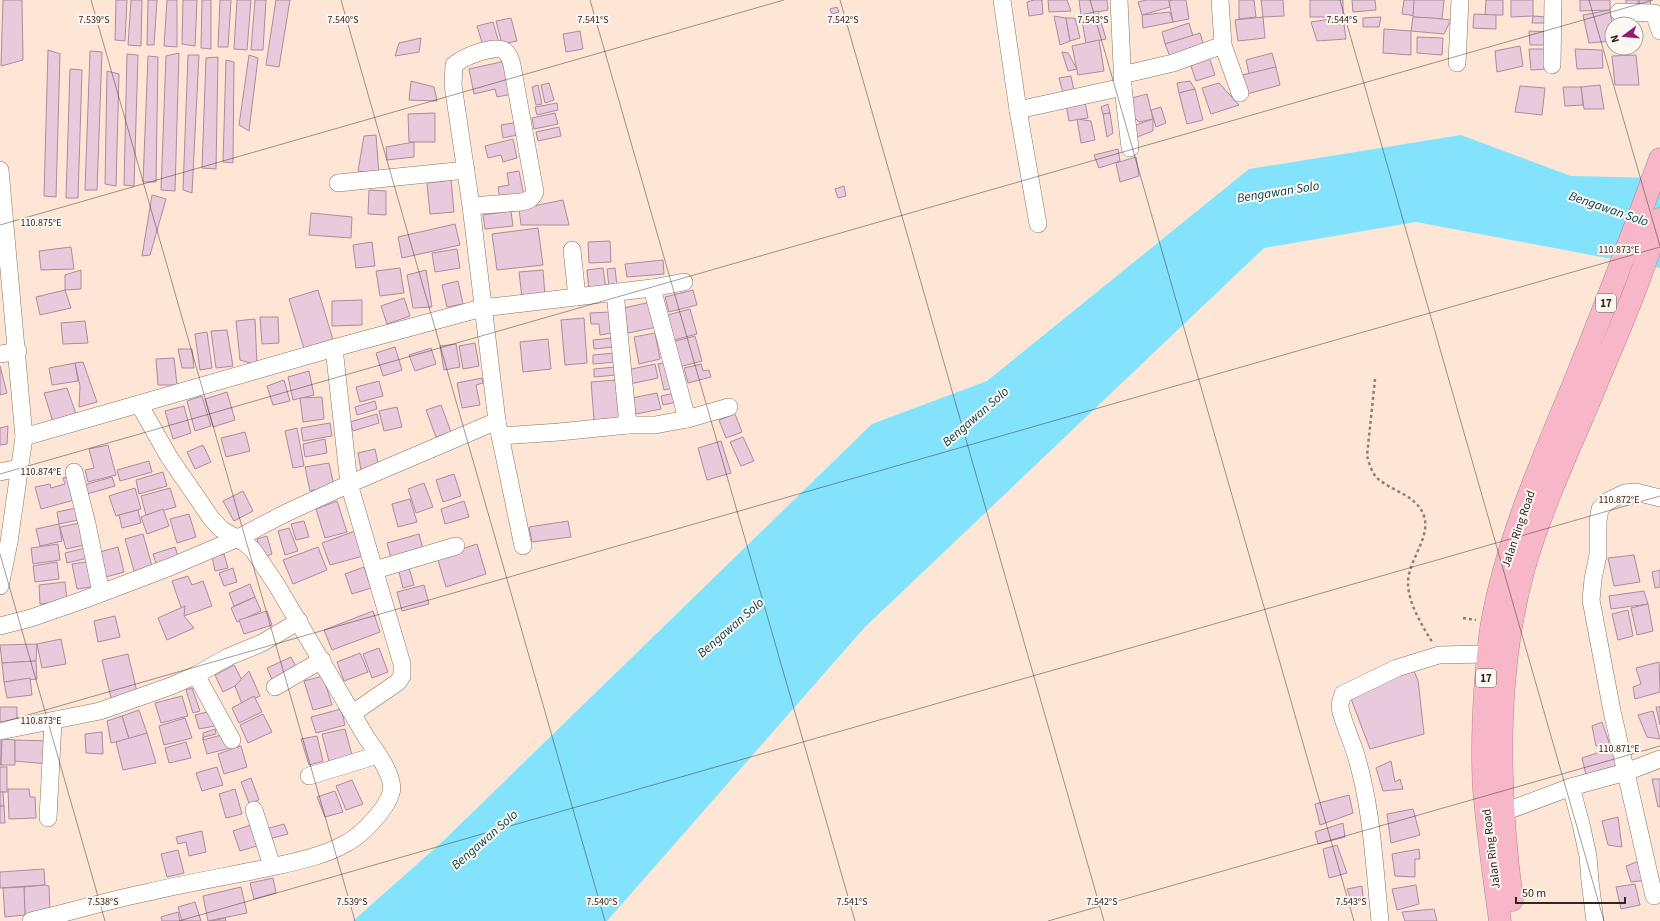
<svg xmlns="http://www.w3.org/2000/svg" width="1660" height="921" font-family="'Source Sans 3',sans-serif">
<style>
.water{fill:#83e3fd}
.building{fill:#e9cadd;stroke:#a98c9d}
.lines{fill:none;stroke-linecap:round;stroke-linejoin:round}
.street-casing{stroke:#8b725f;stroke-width:18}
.highway-casing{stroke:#b2848c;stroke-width:23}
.path{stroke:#907f73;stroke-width:2.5;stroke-dasharray:3 3;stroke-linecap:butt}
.street{stroke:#fff;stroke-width:17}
.highway{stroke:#f8b7c8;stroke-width:22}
.ticks{fill:none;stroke:#31261e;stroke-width:1;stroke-opacity:0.45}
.labels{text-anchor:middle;stroke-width:4;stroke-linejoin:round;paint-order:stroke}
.shield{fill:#fdf7f3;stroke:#6e655e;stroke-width:1}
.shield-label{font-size:11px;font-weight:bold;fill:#31261e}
.street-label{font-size:12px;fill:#31261e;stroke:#fdf7f3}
.water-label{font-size:13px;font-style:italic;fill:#054350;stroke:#fdf7f3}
.ticks-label{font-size:10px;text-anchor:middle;fill:#31261e;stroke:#fdf7f3;stroke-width:4;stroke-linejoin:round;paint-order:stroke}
</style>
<rect width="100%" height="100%" fill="#fde6d5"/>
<!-- water -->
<path class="water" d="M1461,135L1571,176L1660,178V268L1416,222L1264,248L865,627L607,921H353L442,842L872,424L987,381L1249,169Z"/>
<!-- building -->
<g class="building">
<path d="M3,0H22L23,60L1,66Z"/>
<path d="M116,0H127L125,41L115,40Z"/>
<path d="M131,0H142L141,46L128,45Z"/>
<path d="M148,0H157L154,45H147Z"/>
<path d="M167,0H177V47L164,46Z"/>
<path d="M183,0H197L195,46L182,44Z"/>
<path d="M202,0H211V49L201,48Z"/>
<path d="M220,0H231L228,47H218Z"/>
<path d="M237,0H251L247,50L234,49Z"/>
<path d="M255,0H266L263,50H251Z"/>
<path d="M276,0H290L279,67L266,65Z"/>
<path d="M1034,0H1042L1043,14L1029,16L1027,2Z"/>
<path d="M1048,0H1067L1071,11L1049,12Z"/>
<path d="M1079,0H1107L1108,10L1081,15Z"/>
<path d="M1146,0H1169L1170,7L1142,15L1138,2Z"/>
<path d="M1173,0H1186L1189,19L1173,22L1169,1Z"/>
<path d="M1239,0H1254L1256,17L1239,19Z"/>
<path d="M1261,0H1283L1284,16L1263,17Z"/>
<rect x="1310" y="0" width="33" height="17"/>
<path d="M1352,0H1375L1376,10L1353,12Z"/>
<path d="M1404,0H1431L1432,18L1402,14Z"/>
<path d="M1414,0H1444L1442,19L1413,17Z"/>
<path d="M1486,0H1503V15H1485Z"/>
<path d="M1511,0H1533V16L1511,17Z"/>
<path d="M1580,0H1610V10L1580,11Z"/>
<path d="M1626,0H1638V7L1626,8Z"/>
<path d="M1639,0H1650L1651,6L1640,7Z"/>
<path d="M837,7L839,12L832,14L830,9Z"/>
<path d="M1610,10L1612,24V41L1589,43L1583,15Z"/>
<path d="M1098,11L1106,39L1086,43L1081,15Z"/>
<path d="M1170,12L1173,22L1143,28L1142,15Z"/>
<path d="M1474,14L1496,15V29L1473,28Z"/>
<path d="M1054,16L1066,18L1070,41L1060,45Z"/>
<path d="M1533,16L1547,17V23H1532Z"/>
<path d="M1263,17L1265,38L1238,41L1235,20Z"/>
<path d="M1343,17L1346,39L1317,41L1311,22Z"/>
<path d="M1381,17L1379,27H1363V18Z"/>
<path d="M1413,17L1432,18L1451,20L1444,34L1411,31Z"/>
<path d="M511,18L517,41L502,44L496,21Z"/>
<path d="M1066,18H1075L1080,38L1070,41Z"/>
<path d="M493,22L499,43L483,46L477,26Z"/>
<path d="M1189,23L1193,36L1165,44L1162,32Z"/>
<path d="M1384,29L1411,31V55L1383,53Z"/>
<path d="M580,31L583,49L566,52L563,34Z"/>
<path d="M1529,31L1552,32V45H1530Z"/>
<path d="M1200,33L1204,47L1171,59L1165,44Z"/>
<path d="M1417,37L1443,38L1442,55L1417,53Z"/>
<path d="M421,38L419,52L395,56L399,43Z"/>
<path d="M1099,40L1104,71L1078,75L1072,46Z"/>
<path d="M1520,46L1523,66L1497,72L1495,51Z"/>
<path d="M1529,49H1547L1549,69L1531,70Z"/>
<path d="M1575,49L1602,50L1603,68L1577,69Z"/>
<path d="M48,50L60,54L56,197L44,196Z"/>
<path d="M90,51L102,52L97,190H85Z"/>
<path d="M1062,52L1068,53L1077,69L1068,71Z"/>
<path d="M179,53L175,191L161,190L166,56Z"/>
<path d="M1272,53L1276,67L1249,74L1246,60Z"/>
<path d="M127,54L138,55L134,186L124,185Z"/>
<path d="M188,55H199L192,193L183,190Z"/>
<path d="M249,55L258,58L249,131L239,125Z"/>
<path d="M1636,55L1639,85H1615L1612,56Z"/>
<path d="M148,56L158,57L156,182H143Z"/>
<path d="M218,57L216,169L202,168L206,58Z"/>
<path d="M1209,57L1215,75L1196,81L1190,63Z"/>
<path d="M226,60L234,62L233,163L223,162Z"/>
<path d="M510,60L517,93L497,97L495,89L474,94L469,69Z"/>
<path d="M1276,67L1280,85L1247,94L1242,75Z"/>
<path d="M70,69L82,70L78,198H66Z"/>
<path d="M107,71L119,74L116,186L105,184Z"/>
<path d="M1071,76L1074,91L1063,93L1059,78Z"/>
<path d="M411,81L434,87L437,101L409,100Z"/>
<path d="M1190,81L1195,89L1179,93L1177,83Z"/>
<path d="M549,83L554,100L545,103L541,85Z"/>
<path d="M1219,83L1239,105L1211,114L1202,88Z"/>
<path d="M538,85L542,104L536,105L532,87Z"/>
<path d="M1600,85L1604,109H1584L1581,87Z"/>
<path d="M1520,86L1545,88L1542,115L1515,112Z"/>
<path d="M1563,87H1581L1583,105L1565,106Z"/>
<path d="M1195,89L1203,120L1187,124L1179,93Z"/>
<path d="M1147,94L1153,119L1139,122L1125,108L1134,106L1132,98Z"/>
<path d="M1085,102L1088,118L1069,121L1066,105Z"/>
<path d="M557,103L558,110L537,115L535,107Z"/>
<path d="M1108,104L1110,113L1103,114L1101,107Z"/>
<path d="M1161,107L1166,123L1156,127L1151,110Z"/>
<path d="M435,113V142H409L408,114Z"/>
<path d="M555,113L558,124L534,129L532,118Z"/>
<path d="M1110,113L1113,133L1107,137L1103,114Z"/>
<path d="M1077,119L1091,121L1095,140L1081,143Z"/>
<path d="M1153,119V131L1137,137L1133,126Z"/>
<path d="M519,122L522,134L503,138L501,125Z"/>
<path d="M559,127L561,136L538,141L536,132Z"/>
<path d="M376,135L379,175L358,171L364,136Z"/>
<path d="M513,139L517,158L503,162L501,155L488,158L485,146Z"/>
<path d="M414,142V157L387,160L386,147Z"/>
<path d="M1118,149L1120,161L1099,168L1094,155Z"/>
<path d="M1136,157L1139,176L1120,182L1116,163Z"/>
<path d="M519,171L524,196L500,200L498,187L509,185L507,173Z"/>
<path d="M451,180L454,212L430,214L427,183Z"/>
<path d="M844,186L846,196L838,198L835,189Z"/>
<path d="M369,190L386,191V215L368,214Z"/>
<path d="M152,195L166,199L150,255L142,256Z"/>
<path d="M563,200L569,225H521L519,209Z"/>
<path d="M511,211L513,226L485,229L483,215Z"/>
<path d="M311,213L352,217L351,238L309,235Z"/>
<path d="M455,224L460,245L402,258L398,237Z"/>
<path d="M538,228L543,265L497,270L492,234Z"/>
<path d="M610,241L611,262L589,263L588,242Z"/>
<path d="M372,242L375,266L356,268L353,245Z"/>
<path d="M71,247L74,269L41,270L39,251Z"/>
<path d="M457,249L460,268L435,272L432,253Z"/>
<path d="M663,260L664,274L627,277L625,264Z"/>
<path d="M400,268L404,293L380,296L376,271Z"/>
<path d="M603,268L606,289L589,291L587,270Z"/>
<path d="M615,268L617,286L609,287L607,269Z"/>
<path d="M81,270V289L65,290V275Z"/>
<path d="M426,270L432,307L413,308L407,275Z"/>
<path d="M543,270L545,296L522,298L519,272Z"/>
<path d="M458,281L463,304L447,307L442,285Z"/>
<path d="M65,290L71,308L40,315L36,297Z"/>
<path d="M318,290L334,343L305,352L289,299Z"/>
<path d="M693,290L697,305L669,312L665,297Z"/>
<path d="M404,298L410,316L387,324L381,306Z"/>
<path d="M362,300V325L332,326V301Z"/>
<path d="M651,302L657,327L628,333L623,308Z"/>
<path d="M690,309L697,334L670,341L664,316Z"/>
<path d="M610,312L612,333L600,335L599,324H591L590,313Z"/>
<path d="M260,317H278L279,343L262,344Z"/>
<path d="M584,318L587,363L565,365L561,320Z"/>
<path d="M255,319L257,365L240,360L236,321Z"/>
<path d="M85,321L88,343L63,344L61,323Z"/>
<path d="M227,330L233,366L216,368L211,331Z"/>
<path d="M207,332L212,368L200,370L195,334Z"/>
<path d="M655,333L660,359L639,364L634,337Z"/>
<path d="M695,336L702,361L679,367L672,342Z"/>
<path d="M613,338L614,347L594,349L593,340Z"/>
<path d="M548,339L551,369L523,372L520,342Z"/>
<path d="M475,343L479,366L463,369L459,346Z"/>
<path d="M456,344L460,367L444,370L440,346Z"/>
<path d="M395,347L402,370L383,376L376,353Z"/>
<path d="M431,348L436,364L415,371L409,355Z"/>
<path d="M178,349H192L194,368H182Z"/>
<path d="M615,353L616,362L593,364V355Z"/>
<path d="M174,358L177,385H158L156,359Z"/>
<path d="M83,362L97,402L79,407L80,386L75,363Z"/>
<path d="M668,362L674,388L664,390L658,364Z"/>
<path d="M75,363L78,381L52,385L49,368Z"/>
<path d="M655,364L658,378L630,384L627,370Z"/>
<path d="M701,364L703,371L709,370L711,377L688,383L684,368Z"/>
<path d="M0,366L7,393L0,395Z"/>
<path d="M615,367L616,375L594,377V369Z"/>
<path d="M309,371L314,395L293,400L288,377Z"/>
<path d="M482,378L483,383L476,385L480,405L462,408L457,383Z"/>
<path d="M284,380L290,401L273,405L267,386Z"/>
<path d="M617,380L621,418L594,420L591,382Z"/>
<path d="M379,381L383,396L360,402L356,387Z"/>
<path d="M67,388L77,417L53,422L44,393Z"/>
<path d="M227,392L235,420L213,427L205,399Z"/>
<path d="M657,393L661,409L636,414L632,398Z"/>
<path d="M675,393L677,402L663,405L661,396Z"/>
<path d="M202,396L211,426L195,431L187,401Z"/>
<path d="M322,397L324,419L303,422L300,398Z"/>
<path d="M375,401L377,409L357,415L355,407Z"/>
<path d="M441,405L451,432L436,437L426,410Z"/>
<path d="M184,406L191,433L173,439L165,411Z"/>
<path d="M397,407L402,427L384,431L379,411Z"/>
<path d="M377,414L379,423L353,431L350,422Z"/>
<path d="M735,414L742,432L726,438L719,420Z"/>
<path d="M330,423L332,436L303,441L301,428Z"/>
<path d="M8,426L7,444L0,445V428Z"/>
<path d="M297,428L304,466L293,468L285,431Z"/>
<path d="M245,432L250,451L226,457L221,438Z"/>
<path d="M743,437L754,461L741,466L730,442Z"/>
<path d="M325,439L327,453L305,457L303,444Z"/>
<path d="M721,441L731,473L707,480L698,448Z"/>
<path d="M108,445L116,475L88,482L85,470L94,468L89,449Z"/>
<path d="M203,445L211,462L195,469L187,452Z"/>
<path d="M375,449L379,467L361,470L358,453Z"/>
<path d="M149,461L152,472L120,481L117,470Z"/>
<path d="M329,463L334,486L310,491L305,467Z"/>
<path d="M163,472L167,486L139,494L136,480Z"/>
<path d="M454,474L461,496L443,502L436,480Z"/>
<path d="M72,476L78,499L41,509L35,487L50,484L51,488L65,484L63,478Z"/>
<path d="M112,477L115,486L87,494L84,485Z"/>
<path d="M424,483L433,507L416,513L408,489Z"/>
<path d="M135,488L141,509L116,516L109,496Z"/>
<path d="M170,488L176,507L146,515L141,496Z"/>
<path d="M243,491L253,511L234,521L223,501Z"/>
<path d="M410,499L417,522L398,527L392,504Z"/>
<path d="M337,501L347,532L325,538L316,509Z"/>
<path d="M464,501L469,517L445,524L441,509Z"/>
<path d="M81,507L83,519L59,524L57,512Z"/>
<path d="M163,509L169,526L147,534L141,517Z"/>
<path d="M138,510L141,523L122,528L119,515Z"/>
<path d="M189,514L196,537L177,543L170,519Z"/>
<path d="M304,521L309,537L296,540L291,524Z"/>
<path d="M568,521L571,537L532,542L529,527Z"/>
<path d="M80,523L85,545L66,549L60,527Z"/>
<path d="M59,524L62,541L40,546L36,529Z"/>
<path d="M289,528L298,551L285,555L278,531Z"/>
<path d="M355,531L363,556L330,565L322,543Z"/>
<path d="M143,534L152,566L134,571L125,539Z"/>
<path d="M419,534L424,553L392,562L387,543Z"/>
<path d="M267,536L272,554L262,558L257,539Z"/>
<path d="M58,544L60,560L33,564L31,548Z"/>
<path d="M477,544L486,574L446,587L437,557Z"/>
<path d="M89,547L92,557L67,563L65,553Z"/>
<path d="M118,547L124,572L106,577L100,552Z"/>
<path d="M175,547L180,562L158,569L153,554Z"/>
<path d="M318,547L327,570L293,584L283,560Z"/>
<path d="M224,554L228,568L215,571L212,557Z"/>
<path d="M1634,555L1640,582L1614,586L1608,558Z"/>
<path d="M93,561L98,586L77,589L72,564Z"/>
<path d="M57,562L59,579L35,582L33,566Z"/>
<path d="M408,564L414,585L403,588L398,568Z"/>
<path d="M364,567L371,588L352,594L345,574Z"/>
<path d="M233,568L237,582L224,586L219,573Z"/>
<path d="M1660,570V587L1655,588L1652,572Z"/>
<path d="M188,576L192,585L203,581L212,606L184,616L172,581Z"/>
<path d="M65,582L67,601L40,604L39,585Z"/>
<path d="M250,584L255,597L234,606L229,593Z"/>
<path d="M424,585L429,604L402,611L397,592Z"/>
<path d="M1644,591L1648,604L1611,609L1609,596Z"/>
<path d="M255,597L261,611L237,622L231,608Z"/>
<path d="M1648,604L1653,631L1637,635L1631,608Z"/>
<path d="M185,606L184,616L194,628L167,640L158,618Z"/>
<path d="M1628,610L1633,636L1618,640L1612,614Z"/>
<path d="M267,611L272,625L244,634L239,620Z"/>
<path d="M373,611L380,632L332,650L324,630Z"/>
<path d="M115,616L120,637L98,642L94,621Z"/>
<path d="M61,639L66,664L42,668L37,644Z"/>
<path d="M37,644L36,661L2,663L0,645Z"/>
<path d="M379,648L388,672L372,678L363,654Z"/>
<path d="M360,653L368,672L344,681L337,662Z"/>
<path d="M128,654L137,692L111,698L102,660Z"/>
<path d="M291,657L298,671L273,682L267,668Z"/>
<path d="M36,661L37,679L4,682L2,663Z"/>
<path d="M1659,662L1660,692L1635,699L1633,687L1641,684L1636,668Z"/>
<path d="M234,665L243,682L223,692L215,675Z"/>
<path d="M1412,667L1418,680L1424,734L1370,749L1350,696Z"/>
<path d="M249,671L260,696L242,704L235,686Z"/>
<path d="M323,676L332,705L313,710L304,681Z"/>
<path d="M30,678L32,695L7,698L4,682Z"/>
<path d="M192,688L200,711L193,713L186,690Z"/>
<path d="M182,696L188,716L161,723L155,703Z"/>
<path d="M254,696L262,712L239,723L232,708Z"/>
<path d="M0,707H17V722L0,729Z"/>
<path d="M1656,707H1660V725Z"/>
<path d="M341,709L345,725L316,733L311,717Z"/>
<path d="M139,710L147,733L129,739L122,716Z"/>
<path d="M211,711L215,726L199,729L195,715Z"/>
<path d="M1653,711L1660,739L1647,737L1638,715Z"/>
<path d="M263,714L272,732L248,743L240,725Z"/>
<path d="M122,716L129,739L111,743L107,721Z"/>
<path d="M185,718L192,738L164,745L159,726Z"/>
<path d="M1602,722L1610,745L1596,746L1592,726Z"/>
<path d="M215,729L216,734L204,737L203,740V733Z"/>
<path d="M345,729L353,759L330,765L322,734Z"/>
<path d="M102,732L103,754L86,753L85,734Z"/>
<path d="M147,733L156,763L123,770L116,742Z"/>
<path d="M225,734L230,748L207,754L203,740Z"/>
<path d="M317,736L323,761L309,765L301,739Z"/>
<path d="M0,739H2L1,765H0Z"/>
<path d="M2,739L15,740V765H1Z"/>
<path d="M15,740L49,741L48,764L15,761Z"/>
<path d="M186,742L191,758L169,763L165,748Z"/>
<path d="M241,746L247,767L224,774L218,754Z"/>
<path d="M1612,748L1618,765L1586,775L1582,758Z"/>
<path d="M1391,761L1395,782L1400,779L1403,789L1383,791L1376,768Z"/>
<rect x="0" y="767" width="7" height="25"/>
<path d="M217,767L223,785L202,791L196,773Z"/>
<path d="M251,778L259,800L249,803L241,782Z"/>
<path d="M1652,779H1660V806L1658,807Z"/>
<path d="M352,780L363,804L346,810L336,786Z"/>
<path d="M8,789H29L30,797H35L36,818L9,819Z"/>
<path d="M235,789L242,814L226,818L219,794Z"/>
<path d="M335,791L343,812L325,817L317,797Z"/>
<path d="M0,792H3L4,806H0Z"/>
<path d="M1349,795L1353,813L1320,825L1315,804Z"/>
<path d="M0,806H4L5,823H0Z"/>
<path d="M1413,809L1420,835L1391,843L1387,814Z"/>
<path d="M1618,817L1622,847L1608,845L1602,821Z"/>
<path d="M1343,823L1345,837L1318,844L1315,832Z"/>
<path d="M254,824L260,845L240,851L233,831Z"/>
<path d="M284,824L288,834L265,840L262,830Z"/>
<path d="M202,831L206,852L189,856L186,842L178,844L176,837Z"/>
<path d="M1337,845L1347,873L1329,878L1323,849Z"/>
<path d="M1419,849L1420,859H1415V877L1395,876L1392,854Z"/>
<path d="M178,850L184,873L167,877L161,854Z"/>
<path d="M1642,860L1648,880L1631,882L1626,866Z"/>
<path d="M44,869L45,885L0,888V872Z"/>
<path d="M273,878L276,893L254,899L250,883Z"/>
<path d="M1635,884L1640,905L1621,909L1616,887Z"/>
<path d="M45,885L49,886L50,913L25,915L24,887Z"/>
<path d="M1416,885L1419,904L1397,910L1392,889Z"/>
<path d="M1362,886L1363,897L1352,902L1347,889Z"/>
<path d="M24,887L25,915L5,917L3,888Z"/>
<path d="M241,887L247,913L208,921L203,896Z"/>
<path d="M195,902L201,921H182L178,907Z"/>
<path d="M1434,909L1437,921H1405L1402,912Z"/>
<path d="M178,912L180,921H162L161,917Z"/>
<path d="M225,918L226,921H211Z"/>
</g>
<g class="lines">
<!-- street casing -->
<g class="street-casing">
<g id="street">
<path d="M1002,0L1018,110L1038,224"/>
<path d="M1119,0L1123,87L1130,148"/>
<path d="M1220,0L1223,45L1240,93"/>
<path d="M1619,12L1654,13L1660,31"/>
<path d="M1457,63L1460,0"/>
<path d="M1552,65L1553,0"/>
<path d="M1122,75L1173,63L1223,45"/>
<path d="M1018,110L1123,87"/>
<path d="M0,170L24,437L9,542L0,586"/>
<path d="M338,183L466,170"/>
<path d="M471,206L522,202C529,200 532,199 535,192L512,65C511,60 509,55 505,51C495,44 467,56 458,62L454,65L453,85L471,206L497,421L523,546"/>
<path d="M572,250L577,297"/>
<path d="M652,288L687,419"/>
<path d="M615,292L628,425"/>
<path d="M334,348L349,484L402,664V676L398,682L353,713"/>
<path d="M0,354L18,351"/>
<path d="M500,436L559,432L628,425H655L687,419L729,407"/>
<path d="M24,437L334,348L482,308L652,288L684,282"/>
<path d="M0,472L19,468"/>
<path d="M74,472L87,524L101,593"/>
<path d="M375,570L456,546"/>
<path d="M0,626L31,618L83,600L170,567L236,539L286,513L349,484L497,421"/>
<path d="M196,675L232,740"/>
<path d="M275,687L322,660"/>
<path d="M0,731L100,711L171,686L196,675L228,657L262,643L299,621"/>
<path d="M309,776L378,755"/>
<path d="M1571,787L1581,824L1588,856L1590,881L1595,921"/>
<path d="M254,810L272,866"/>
<path d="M1504,812L1571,787L1626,772L1660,759"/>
<path d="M48,818L53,722"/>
<path d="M1654,896L1612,711L1591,600L1593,579L1598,555V521L1600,509L1608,501L1625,493L1636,492L1660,498"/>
<path d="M31,921C71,912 109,900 149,892C188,883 228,876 267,868C294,862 321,857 345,844C361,836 386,810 391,793C396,777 375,750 366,737L276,584L253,550L245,543L221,529L211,518L169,457L139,404"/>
<path d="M1380,921C1374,864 1372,804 1354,749C1351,740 1340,714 1340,706C1340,702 1342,698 1343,694L1397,668L1439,655L1488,654"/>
</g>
</g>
<!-- highway casing -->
<g class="highway-casing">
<g id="highway">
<path d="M1512,900C1498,794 1495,672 1524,568C1540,512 1566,455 1589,402C1601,372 1614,343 1626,313C1639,282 1649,251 1660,219"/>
<path d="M1500,921C1494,878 1488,834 1484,790C1482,757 1483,724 1485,691C1487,668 1488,646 1492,623C1507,539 1542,461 1574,383C1604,309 1633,234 1660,159"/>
</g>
</g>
<!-- path -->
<g class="path">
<path d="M1375,379L1367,456C1369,463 1372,473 1377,478C1391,491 1417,495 1424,516C1431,538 1408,560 1408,583C1408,603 1422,625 1432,642"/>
<path d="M1463,618L1476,620"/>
</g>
<!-- street -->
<use href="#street" class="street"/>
<!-- highway -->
<use href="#highway" class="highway"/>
</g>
<!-- ticks -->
<path class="ticks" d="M91,0L355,921M341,0L605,921M590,0L855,921M840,0L1104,921M1090,0L1354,921M1340,0L1604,921M1589,0L1660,246M0,225L784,0M0,474L1653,0M0,554L105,921M0,723L1660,247M179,921L1660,496M1048,921L1660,746"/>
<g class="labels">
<!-- shield labels -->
<g class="shield">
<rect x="1596" y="294" width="20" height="18" rx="3"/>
<rect x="1476" y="669" width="20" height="18" rx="3"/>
</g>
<g class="shield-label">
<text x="1606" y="307">17</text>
<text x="1486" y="682">17</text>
</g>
<!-- street labels -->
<g class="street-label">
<text transform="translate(1518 529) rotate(-71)" y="4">Jalan Ring Road</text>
<text transform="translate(1491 849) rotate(-97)" y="4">Jalan Ring Road</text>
</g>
<!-- water labels -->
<g class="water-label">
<text transform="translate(1278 191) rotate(-9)" y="5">Bengawan Solo</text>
<text transform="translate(1609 208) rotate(19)" y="5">Bengawan Solo</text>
<text transform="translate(975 416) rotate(-41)" y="5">Bengawan Solo</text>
<text transform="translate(730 627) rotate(-41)" y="5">Bengawan Solo</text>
<text transform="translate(484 839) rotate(-41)" y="5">Bengawan Solo</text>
</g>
</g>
<g class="ticks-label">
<text x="94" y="23">7.539°S</text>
<text x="343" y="23">7.540°S</text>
<text x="593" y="23">7.541°S</text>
<text x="843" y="23">7.542°S</text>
<text x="1093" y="23">7.543°S</text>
<text x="1342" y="23">7.544°S</text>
<text x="41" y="226">110.875°E</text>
<text x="1619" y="253">110.873°E</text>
<text x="41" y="475">110.874°E</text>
<text x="1619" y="503">110.872°E</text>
<text x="41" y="724">110.873°E</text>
<text x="1619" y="752">110.871°E</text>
<text x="103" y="905">7.538°S</text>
<text x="352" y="905">7.539°S</text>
<text x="602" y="905">7.540°S</text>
<text x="852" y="905">7.541°S</text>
<text x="1102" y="905">7.542°S</text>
<text x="1351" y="905">7.543°S</text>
</g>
<!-- north arrow -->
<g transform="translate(1624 36) rotate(254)"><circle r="19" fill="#fdf7f3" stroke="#aba39e"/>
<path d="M0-3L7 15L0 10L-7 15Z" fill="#941a76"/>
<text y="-6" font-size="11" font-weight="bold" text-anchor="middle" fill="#31261e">N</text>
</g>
<!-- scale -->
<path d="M1516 897v6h109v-6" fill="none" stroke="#31261e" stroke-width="2"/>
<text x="1522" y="897" font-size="12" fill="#31261e" stroke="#fdf7f3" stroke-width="3" paint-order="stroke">50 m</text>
</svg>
